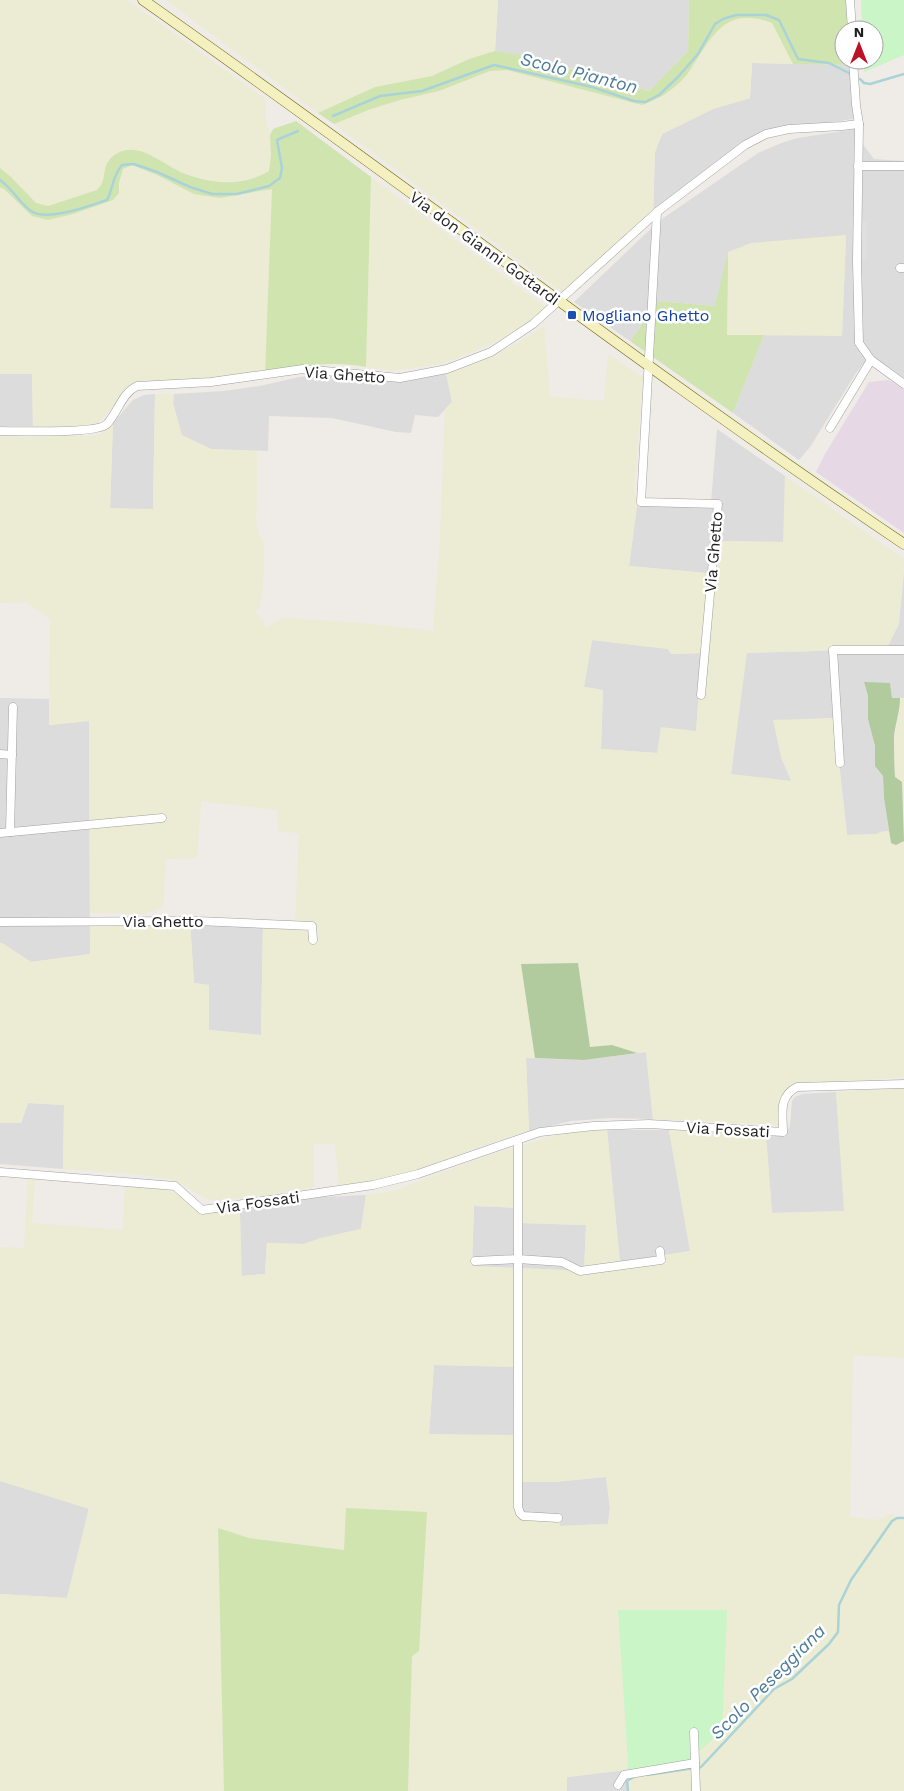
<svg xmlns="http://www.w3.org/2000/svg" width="904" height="1791" font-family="'Work Sans',sans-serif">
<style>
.residential{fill:#dddcdc}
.industrial{fill:#e7d8e6}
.farmland{fill:#ecebd3;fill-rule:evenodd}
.grass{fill:#d0e4b0}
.forest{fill:#b1ca9e}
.park{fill:#c9f5c7}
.parking{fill:#dfdfdf}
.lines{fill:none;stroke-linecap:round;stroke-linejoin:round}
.stream{stroke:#aad3d8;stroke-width:2.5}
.street-casing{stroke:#a0a0a0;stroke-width:9}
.secondary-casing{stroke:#6d6c0f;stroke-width:11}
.street{stroke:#fff;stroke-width:8}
.secondary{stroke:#f4f0bf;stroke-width:10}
.transit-dot{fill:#1a4fb4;stroke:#fff;stroke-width:2}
.labels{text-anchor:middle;stroke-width:5;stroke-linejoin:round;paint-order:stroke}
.street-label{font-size:16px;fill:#1f1f1f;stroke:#fff}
.transit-label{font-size:16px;fill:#164399;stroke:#fff;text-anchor:start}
.water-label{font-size:18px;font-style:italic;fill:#4c7b97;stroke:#fff}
</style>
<rect width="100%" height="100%" fill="#efebe6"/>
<!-- residential -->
<g class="residential">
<path d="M498,0H689L688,51L649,91L553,63L495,51Z"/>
<path d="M752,63L853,65L855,101L853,119L796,127L780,131L753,144L653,213L655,152L662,134L713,109L750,98Z"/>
<path d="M855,129V134L874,159L904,161V379L869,357L856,373L810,447L799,460L733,413L764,335H842L846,235L715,306L659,301L630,341L574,302L659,221L758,153L784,142L798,138Z"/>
<path d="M32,373L33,426H0V374Z"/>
<path d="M446,373L452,402L438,417L415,415L411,433L396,432L332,418L269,416L268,451L211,449L181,435L173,403L174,394L224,391L260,386L299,377L320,375H351L394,382Z"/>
<path d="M155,394L153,509H110L113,423L133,400L144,395Z"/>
<path d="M717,429L785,476L784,542L720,541L717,574L629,566L638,498L711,503Z"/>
<path d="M904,572V698H892L890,683H864L868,696V719L875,746V766L883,776L884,798L889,831L881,832L877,834L847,835L834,718L813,719L781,757L792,781L731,775L746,653L816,651L845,649L899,624Z"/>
<path d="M592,640L669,649L672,654L702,653L696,731L657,753L601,749L603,690L584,687Z"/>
<path d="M0,698L49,699V725L89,721L90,954L31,962L2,943H0Z"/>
<path d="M190,921L263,923L261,1035L209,1030V985L194,983Z"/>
<path d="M646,1052L653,1119L611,1118L571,1121L529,1131L526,1058L584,1060Z"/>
<path d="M836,1092L845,1211L772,1213L766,1136H780L787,1132L790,1126L792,1101L795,1097L802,1094Z"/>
<path d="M28,1103L64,1105L63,1169L0,1164V1123H21Z"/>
<path d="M607,1130H669L690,1251L620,1262Z"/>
<path d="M366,1195L361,1229L321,1238L304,1244L267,1243L265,1274L241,1276L240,1214L238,1209L262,1207L299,1200L321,1197Z"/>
<path d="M474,1206L521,1208V1223L586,1225L584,1271L472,1266Z"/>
<path d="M434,1365L514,1366L513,1436L429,1434Z"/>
<path d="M606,1477L610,1508L608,1524L560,1526L517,1514L514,1498V1482H554Z"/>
<path d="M0,1481L89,1508L67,1598L0,1594Z"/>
<path d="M626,1770L629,1791H567V1777Z"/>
</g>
<!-- industrial -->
<path class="industrial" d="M889,380L904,390V533L816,472L825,454L869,382Z"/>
<!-- farmland -->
<g class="farmland">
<path d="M0,0H127L265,99L266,119L270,135L271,155L269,171L260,176L243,180L224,182L207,181L181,172L144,152L106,164L103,184L97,190L48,206L36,203L10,176L0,168Z"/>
<path d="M166,0H498L495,51L469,59L432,76L375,87L318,113Z"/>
<path d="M746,17L772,23L793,64L752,63L750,98L713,109L662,134L655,152L653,213L566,295L334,124L371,109L400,100L439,91L491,71L507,70L642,105L656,101L684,78L716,32L729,21Z"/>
<path d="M132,165L157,175L253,193L272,189L265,374L185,382L126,391L102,419L96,424L79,426H33L32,374H0V187L5,190L32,216L119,193L123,169Z"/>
<path d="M371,177L549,310L511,335L451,361L434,365L393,371L366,367Z"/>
<path d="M846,235L842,336L727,335L728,252L751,243Z"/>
<path d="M544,326L550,397L604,401L608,354L643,378L634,493L638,498L629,566L716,574L719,541L783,542L785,476L904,559L899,624L888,646L854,651L845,649L816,651L747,653L731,774L791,781L781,757L773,720L834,718L847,835L877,834L880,832L889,831L891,843H902L904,841V1077L794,1085L784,1091L781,1098L778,1125L653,1119L646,1052L637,1053L612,1045L590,1047L578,963L521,964L535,1058H526L529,1131L476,1148L391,1180L348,1186L339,1184L335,1144H314V1187L260,1197L219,1200L207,1199L180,1183L169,1179L134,1174L63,1169L64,1105L28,1103L21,1123H0V943H2L31,962L90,954V918L190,921L194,983L209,985V1030L261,1035L263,923L295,925L299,833L278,831L277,810L201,801L197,858L166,859L163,907L145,914L90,913L89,721L49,725L50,619L26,602L0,603V437L90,436L101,434L113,423L110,508L153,509L155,394H174L173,403L182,435L211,449L257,451V494L256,519L258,533L264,544V566L262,597L259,608L255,613L264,621L265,628L283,618L362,623L433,631L440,539L445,409L452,402L446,373L472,364L516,344ZM592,640L668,649L671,654L702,653L696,731L661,727L657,753L601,749L603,690L584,687Z"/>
<path d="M900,698H904V816L902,782L895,777L894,755L895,735L900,710Z"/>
<path d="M904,1088V1358L853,1355L850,1517L876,1520L892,1514L897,1519L904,1521V1791H629L626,1773L727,1610H618L628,1764L626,1770L567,1777V1791H408L412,1656L419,1651L406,1511L347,1508L344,1550L249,1538L218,1529L224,1791H0V1594L67,1598L89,1509L0,1481V1247L24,1248L28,1177L35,1178L32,1223L123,1230L125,1184L166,1189L204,1209L219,1211L238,1209L240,1214L242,1276L265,1274L267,1243L304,1244L321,1238L361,1229L366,1195L394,1191L480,1158L553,1136L572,1132L607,1130L620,1262L690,1251L669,1130L766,1136L772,1213L844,1211L836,1092ZM474,1206L521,1208V1223L586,1225L584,1271L472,1266ZM434,1365L514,1367L513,1435L429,1434ZM606,1477L610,1508L608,1524L560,1526L559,1518L518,1514L514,1498V1482H554Z"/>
</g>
<!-- grass -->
<g class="grass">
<path d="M689,0H850L851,30H844V60H853V65L793,64L772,23C731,8 718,27 697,59C693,65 689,73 684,78C673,90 658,100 642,105L507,70L490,71L439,91L400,100L371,109L334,124L318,113L375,87L432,76L469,59L495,51L522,55L649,91L688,51Z"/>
<path d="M296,121L371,177L366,367C332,360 299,366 265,374L272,189L220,198L194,194L157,175L132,165L123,169L119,183V193L113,200L73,214L48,220L32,216L5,190L0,187V168L10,176L36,203L48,206L97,190C110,177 98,166 116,154C139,140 163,165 183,173C211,184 242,187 269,171L271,155L270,135L273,129Z"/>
<path d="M728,252L727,335H764L733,413L630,341L659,301L715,306Z"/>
<path d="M346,1508L427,1512L419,1651L412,1656L408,1791H224L218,1528L249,1538L344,1550Z"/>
</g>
<!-- forest -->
<g class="forest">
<path d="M864,682L890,683L892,698H900C900,712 895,724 894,737C894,750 894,763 895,777L902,782L904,841L896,845L891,843L884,798L883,776L875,766V746L868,719V696Z"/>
<path d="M578,963L590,1047L612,1045L637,1053L584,1060L535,1058L521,964Z"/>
</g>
<!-- park -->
<g class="park">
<path d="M861,0H904V55L864,72V60H874V30H862Z"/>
<path d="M618,1610H727L722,1731L694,1756L695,1764L626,1773L628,1764Z"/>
</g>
<!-- parking -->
<rect class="parking" x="857" y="222" width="10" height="38"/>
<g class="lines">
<!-- stream -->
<g class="stream">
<path d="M860,79L864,83L870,84L904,74"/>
<path d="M333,116L380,96L422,91L494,65L592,87L634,101L645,102L659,95L678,77L698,54L715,24L723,19L736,15H766L779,20L798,59L829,63L851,74"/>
<path d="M0,180C13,189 20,204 31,211C48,222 88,206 107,200C113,188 113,175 122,165L134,164L157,172L190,187L212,194H237L269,186L280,178L282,168L277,140L298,131"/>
<path d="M647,1775L701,1767L774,1689L792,1679L829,1644L838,1632L839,1605L851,1580L892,1521L897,1518H904"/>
<path d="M628,1791L627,1781L634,1777"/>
</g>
<!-- street casing -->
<g class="street-casing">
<g id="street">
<path d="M850,0L852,30"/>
<path d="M859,124L857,261L859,343L871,360"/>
<path d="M858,166H904"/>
<path d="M657,212L641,502L718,504L701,695"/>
<path d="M900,268H904"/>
<path d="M830,428L871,360L904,384"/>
<path d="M0,431C17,431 98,434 107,424C118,412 122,393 137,386L211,382L303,369L400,378L447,369L491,352L533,324L657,212L745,145L766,134L789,129L842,126L859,124L856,105L853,60"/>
<path d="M0,754L12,755"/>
<path d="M840,763L833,650H904"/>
<path d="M10,832L13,707"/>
<path d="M0,833L162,818"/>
<path d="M0,922L197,921L312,926L313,940"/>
<path d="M518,1140V1507L520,1513L523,1516L558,1518"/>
<path d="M0,1172L175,1186L202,1210L373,1185L418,1174L540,1132L594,1126L649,1124L783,1132C783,1113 778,1097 797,1087L904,1084"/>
<path d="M475,1261L518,1259L562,1262L580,1271L661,1260L660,1251"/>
<path d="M694,1732L696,1791"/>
<path d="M618,1785L624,1775L695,1763"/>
</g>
</g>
<!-- secondary casing -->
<g class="secondary-casing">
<path id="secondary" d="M143,0C398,179 645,370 904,544"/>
</g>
<!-- street -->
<use href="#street" class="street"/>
<!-- secondary -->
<use href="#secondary" class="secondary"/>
</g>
<!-- markers -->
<rect class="transit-dot" x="567" y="310" width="10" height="10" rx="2.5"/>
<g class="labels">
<!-- street labels -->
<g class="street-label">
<text transform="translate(485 248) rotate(36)" y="6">Via don Gianni Gottardi</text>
<text transform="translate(345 374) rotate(4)" y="6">Via Ghetto</text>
<text transform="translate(713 552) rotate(-85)" y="6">Via Ghetto</text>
<text x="163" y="927">Via Ghetto</text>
<text transform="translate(728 1129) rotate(3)" y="6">Via Fossati</text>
<text transform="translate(258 1202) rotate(-8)" y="6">Via Fossati</text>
</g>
<!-- transit labels -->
<g class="transit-label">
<text x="582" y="321">Mogliano Ghetto</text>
</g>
<!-- water labels -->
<g class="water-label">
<text transform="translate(579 73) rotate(14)" y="6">Scolo Pianton</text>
<text transform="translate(768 1682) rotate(-45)" y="6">Scolo Peseggiana</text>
</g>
</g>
<!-- north arrow -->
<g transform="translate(859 45)"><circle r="24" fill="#ffffff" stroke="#a5a5a5"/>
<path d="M0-4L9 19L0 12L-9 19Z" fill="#bc1226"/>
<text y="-8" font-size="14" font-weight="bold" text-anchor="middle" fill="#1f1f1f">N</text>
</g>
</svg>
